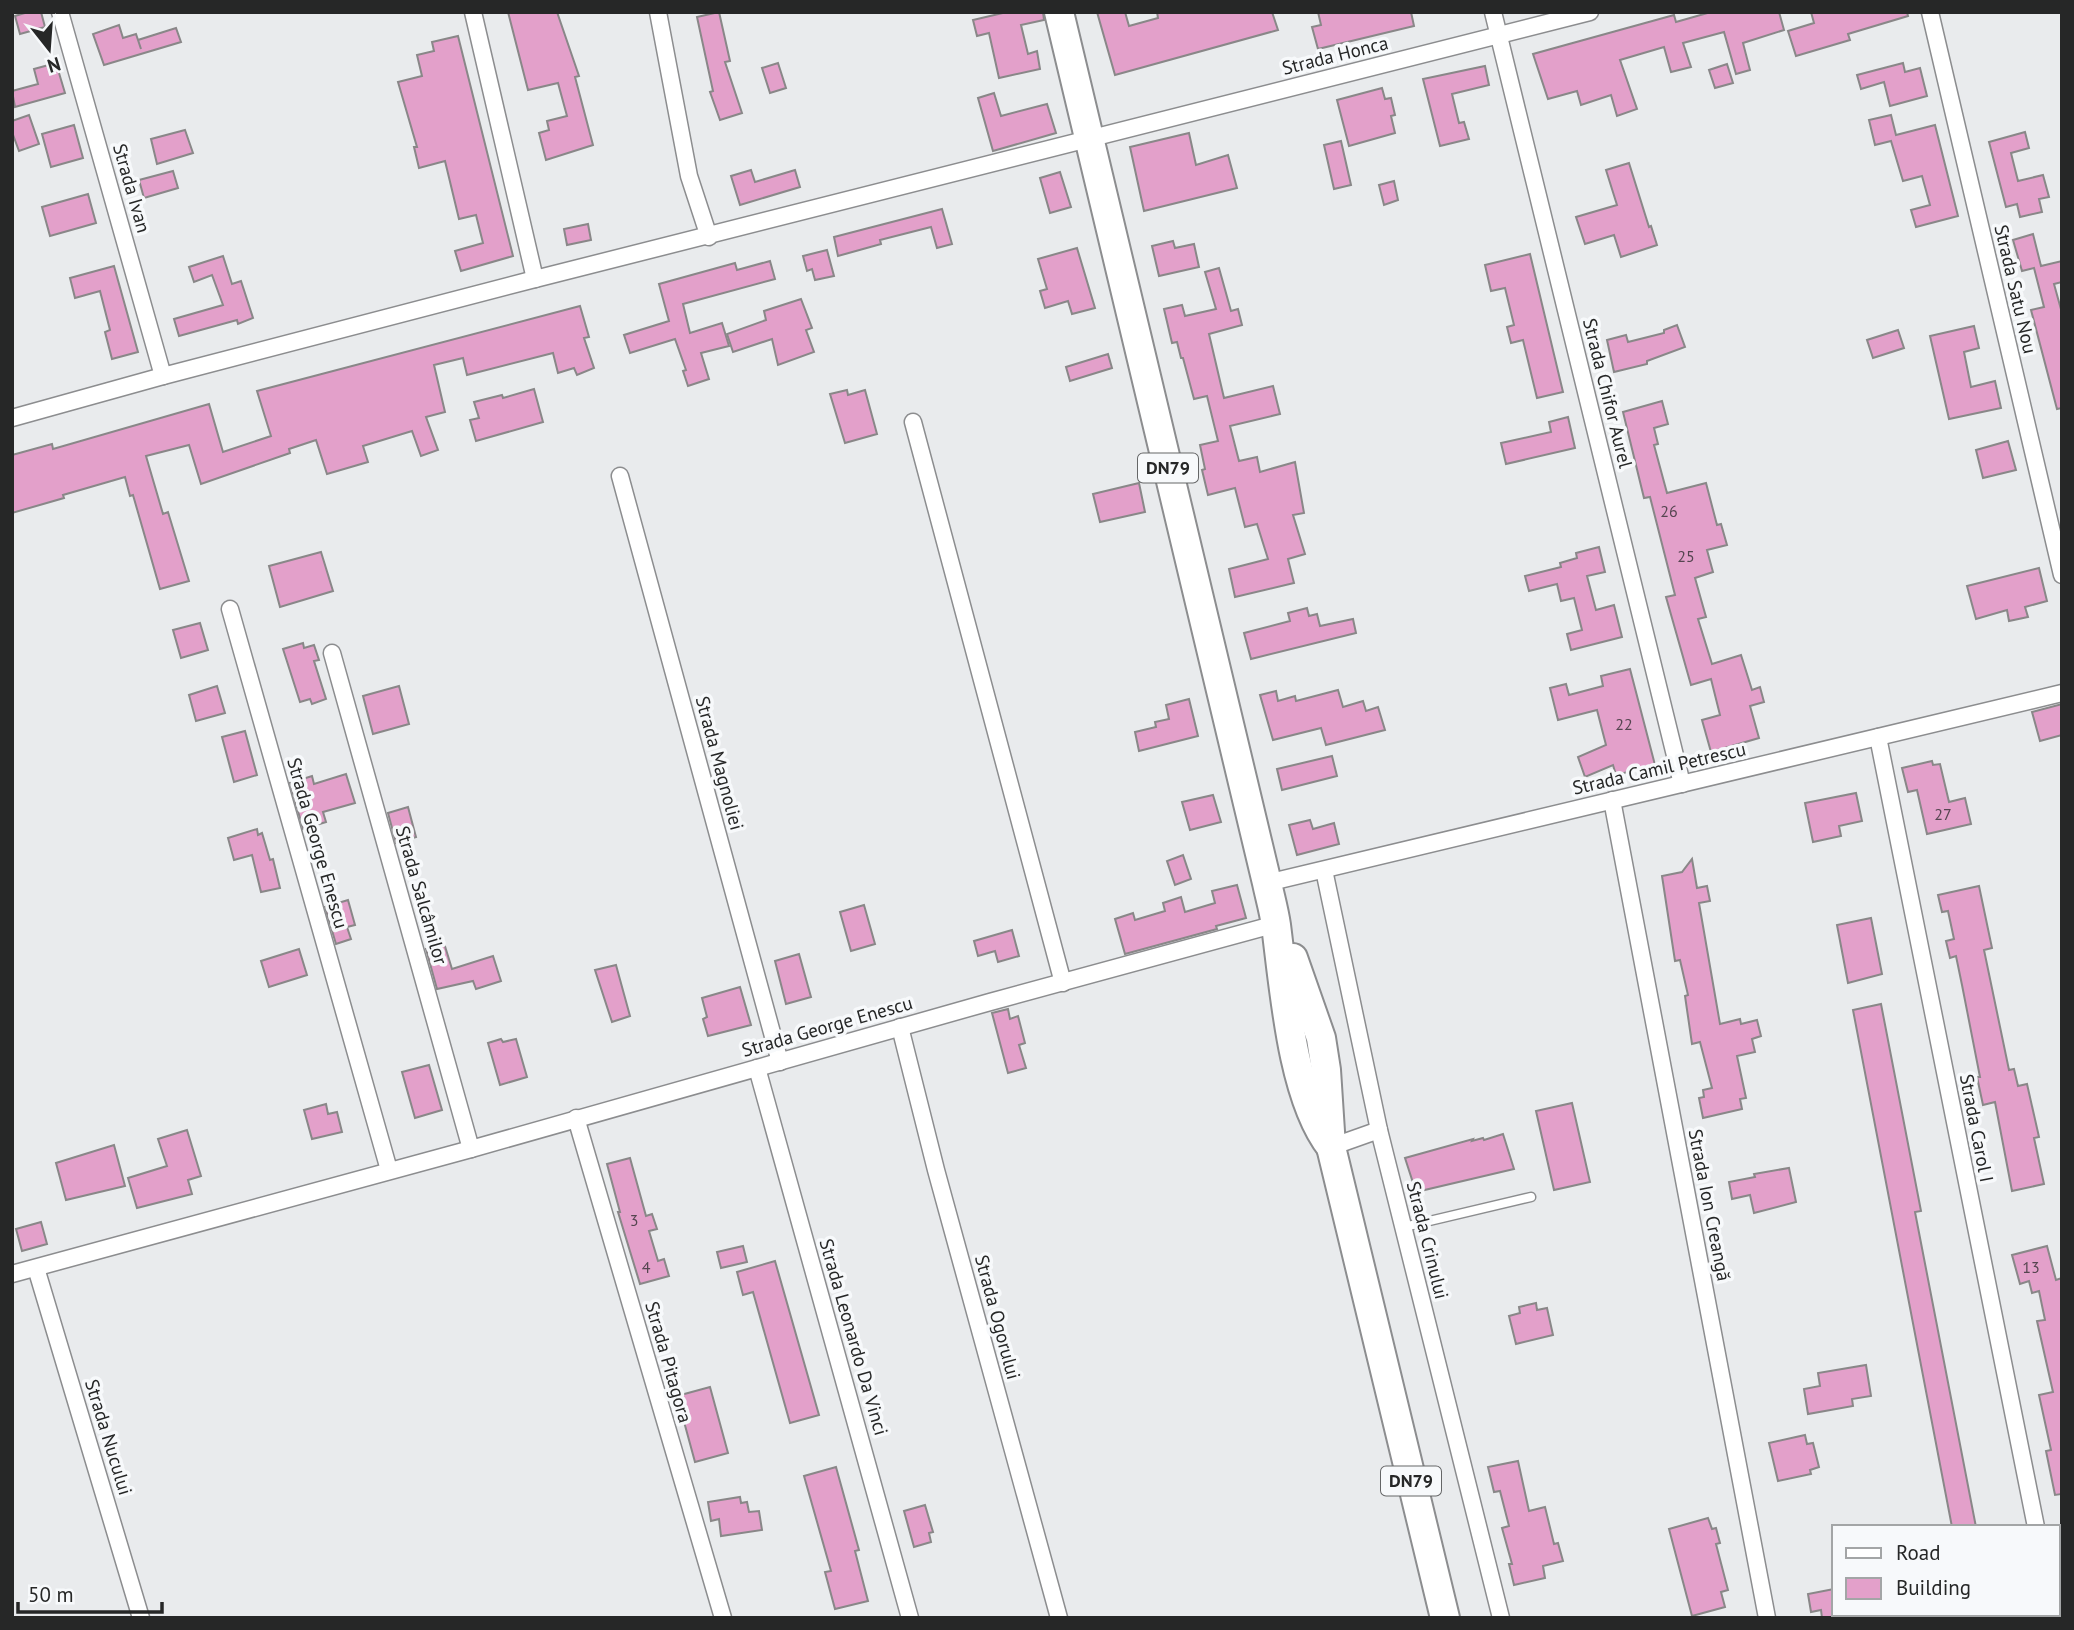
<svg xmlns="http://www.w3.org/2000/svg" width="2074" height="1630" font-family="'PT Sans',sans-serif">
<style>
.building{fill:#e3a0ca;stroke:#898788;stroke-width:2}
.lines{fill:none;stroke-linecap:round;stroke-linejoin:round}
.lane-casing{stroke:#8c8d8f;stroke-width:11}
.street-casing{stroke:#8c8d8f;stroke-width:19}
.highway-casing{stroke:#8c8d8f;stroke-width:32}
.lane{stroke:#fff;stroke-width:8}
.street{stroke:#fff;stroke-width:16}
.highway{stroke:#fff;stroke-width:28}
.labels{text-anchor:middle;stroke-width:7;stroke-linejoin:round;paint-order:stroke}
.number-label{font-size:16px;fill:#554550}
.shield{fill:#f7f9fb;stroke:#656667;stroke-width:2}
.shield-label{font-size:18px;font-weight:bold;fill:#262727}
.street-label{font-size:19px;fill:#262727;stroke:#f7f9fb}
</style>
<rect width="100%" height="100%" fill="#e9ebed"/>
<!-- building -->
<g class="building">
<path d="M28,12H41L45,27L20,34L15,16Z"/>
<path d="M508,12H557L579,76L575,77L593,145L546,160L539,133L549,130L547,121L567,116L558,83L528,90Z"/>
<path d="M719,12L730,61L725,62L742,113L720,120L710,92L713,91L697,17Z"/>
<path d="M1007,12H1043L1044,20L1021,25L1028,54L1037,51L1040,69L999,78L989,33L977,36L973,20Z"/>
<path d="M1097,12H1125L1129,26L1158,18L1157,12H1272L1278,30L1115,75Z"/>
<path d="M1318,12H1411L1414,26L1318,49L1312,27L1321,25Z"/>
<path d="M1711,12H1779L1784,30L1743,43L1750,70L1736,74L1724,32L1683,43L1691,67L1671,72L1664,47L1620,60L1637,109L1617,116L1611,95L1581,105L1577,91L1548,99L1533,54L1674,15L1676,22Z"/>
<path d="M1811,12H1907L1908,16L1848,34L1850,40L1796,56L1788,31L1814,23Z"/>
<path d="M119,25L123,38L136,34L141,49L138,40L176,28L181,42L104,65L93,34Z"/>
<path d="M458,36L513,256L461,271L455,251L483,243L476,215L459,219L445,161L419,168L414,147H417L398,82L422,76L417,55L434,51L432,42Z"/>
<path d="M56,63L65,93L15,107L12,91L38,84L34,69Z"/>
<path d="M778,63L786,88L770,93L762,68Z"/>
<path d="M1903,63L1905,72L1920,68L1927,96L1890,106L1884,82L1861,89L1857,75Z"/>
<path d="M1727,64L1733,83L1715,88L1709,70Z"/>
<path d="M1485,66L1489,85L1452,94L1459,123L1464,122L1469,139L1440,146L1423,79Z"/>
<path d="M1382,88L1385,99L1391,98L1395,115L1391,116L1395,133L1349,146L1337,100Z"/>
<path d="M994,93L1001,116L1047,104L1056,133L993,151L978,98Z"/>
<path d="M29,115L39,144L19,151L12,132V121Z"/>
<path d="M1891,115L1896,135L1935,125L1958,216L1916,227L1911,210L1930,205L1922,176L1903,181L1891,141L1875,145L1869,120Z"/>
<path d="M74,125L83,158L51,167L42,134Z"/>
<path d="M185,130L193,153L157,164L151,139Z"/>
<path d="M2025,132L2029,148L2011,153L2018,181L2043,175L2049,197L2039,199L2042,212L2020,217L2017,204L2006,207L1989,142Z"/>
<path d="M1189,133L1196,165L1228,155L1237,188L1144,211L1130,147Z"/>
<path d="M1341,141L1351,185L1334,189L1324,145Z"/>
<path d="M1629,163L1649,227L1651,226L1657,245L1621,257L1614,235L1585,244L1576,217L1617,205L1606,170Z"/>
<path d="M751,170L755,182L795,170L800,187L740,205L731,176Z"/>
<path d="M173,171L178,188L144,198L139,180Z"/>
<path d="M1060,172L1071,207L1050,213L1040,178Z"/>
<path d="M1394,181L1398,200L1384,205L1379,185Z"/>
<path d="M88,194L96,223L50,236L42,207Z"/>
<path d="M942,209L952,244L937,248L931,227L880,240L881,244L838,256L834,237Z"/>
<path d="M588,224L591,240L567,245L564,229Z"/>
<path d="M2033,234L2041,266L2062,261V282L2054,284L2062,313V408L2057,409L2031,310L2044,307L2034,268L2022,271L2013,240Z"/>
<path d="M1173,241L1175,248L1194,244L1199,267L1159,276L1152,246Z"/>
<path d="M1077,248L1095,308L1072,314L1068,301L1045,308L1040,291L1047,289L1038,259Z"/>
<path d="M827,250L834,276L815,280L812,269L807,271L803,256Z"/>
<path d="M1530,254L1563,392L1537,398L1523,340L1511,343L1507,327L1514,325L1505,288L1491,291L1485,265Z"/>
<path d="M223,256L232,284L241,281L253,318L238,324L237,320L179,336L174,319L223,305L212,275L194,282L189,267Z"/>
<path d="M770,261L775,279L683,304L690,333L722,323L729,346L701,353L709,379L688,386L683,371L686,370L675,339L630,353L624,335L669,321L659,284L735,263L737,270Z"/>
<path d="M114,266L138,352L112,359L105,332L110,330L100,291L75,298L70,278Z"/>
<path d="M1219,268L1231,311L1238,309L1242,325L1209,334L1224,398L1273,386L1280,414L1230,426L1239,461L1257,457L1260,472L1295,462L1304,513L1293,515L1305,554L1288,559L1294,583L1235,597L1229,569L1268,559L1257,524L1245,527L1235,488L1208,495L1202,470L1205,469L1200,445L1218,441L1207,396L1194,399L1183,358H1181L1177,342L1172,343L1164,309L1182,305L1185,316L1216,309L1205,272Z"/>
<path d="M801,299L812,328L806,330L814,352L778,365L772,339L733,352L727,334L766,320L764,311Z"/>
<path d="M580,306L589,337L584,338L594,368L577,375L574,368L558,373L553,353L467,375L463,358L434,365L445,412L426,417L438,450L421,456L412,431L363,446L368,462L327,474L316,440L289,449L290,453L201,484L189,445L146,456L163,514L168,512L189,581L160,589L133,495L130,496L125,477L63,495L64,498L12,513V455L52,444L53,449L209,404L223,452L271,436L257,391Z"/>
<path d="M1677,325L1685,347L1647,361V364L1614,372L1607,340L1626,335L1628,342L1664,333V330Z"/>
<path d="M1974,326L1979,348L1964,352L1971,387L1995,381L2001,408L1949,419L1930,336Z"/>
<path d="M1898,330L1904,348L1873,358L1867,340Z"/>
<path d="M1108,354L1112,368L1070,381L1066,367Z"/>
<path d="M534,389L543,422L476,441L470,420L479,418L474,402L502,395L503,398Z"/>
<path d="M847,390L848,395L865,390L877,434L845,443L830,394Z"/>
<path d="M1662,401L1668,424L1654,428L1658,444L1654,445L1667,493L1706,483L1717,525L1721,524L1727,545L1707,550L1713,572L1695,578L1706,617L1698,619L1712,664L1741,655L1752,690L1760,687L1764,702L1750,706L1759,738L1711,752L1702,720L1720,715L1711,679L1691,685L1666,597L1675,595L1650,497L1644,498L1623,412Z"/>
<path d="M1568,417L1575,448L1506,464L1501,443L1551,432L1549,422Z"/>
<path d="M2008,441L2016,470L1983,478L1976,450Z"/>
<path d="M1139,483L1145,512L1100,522L1093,494Z"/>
<path d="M1599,547L1605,572L1587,576L1596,610L1614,605L1622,637L1571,650L1567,634L1582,630L1574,598L1561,601L1557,584L1529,591L1525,576L1561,567L1560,563L1577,558L1576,553Z"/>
<path d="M321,552L333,591L280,607L269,566Z"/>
<path d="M2039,568L2047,601L2025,607L2028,617L2009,621L2007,610L1976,619L1967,586Z"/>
<path d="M1307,608L1309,616L1317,614L1320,626L1353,619L1356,633L1251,659L1244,633L1290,621L1288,613Z"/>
<path d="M200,623L208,650L181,658L173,630Z"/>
<path d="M303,643L304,648L314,645L319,660L314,661L326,699L312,704L310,699L300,702L283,649Z"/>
<path d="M1630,669L1655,765L1616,775L1613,765L1585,777L1578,757L1606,745L1597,710L1558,720L1550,688L1566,684L1569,695L1603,686L1601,676Z"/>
<path d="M217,686L225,713L196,721L189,695Z"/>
<path d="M399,686L409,724L373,734L363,696Z"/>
<path d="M1338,690L1343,707L1363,701L1366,711L1378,707L1385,730L1326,745L1321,728L1273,740L1260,695L1276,691L1278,701L1295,696L1296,701Z"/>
<path d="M1189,699L1198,736L1139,751L1135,732L1156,727L1155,722L1169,719L1166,705Z"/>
<path d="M2062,704V735L2040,741L2032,712Z"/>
<path d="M245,731L257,775L234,782L222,737Z"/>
<path d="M1332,756L1337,776L1282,790L1277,769Z"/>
<path d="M1932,761L1933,765L1940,764L1949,802L1965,798L1971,824L1927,834L1917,790L1908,792L1902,768Z"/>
<path d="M346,774L355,803L323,812L326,822L303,829L290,783L312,776L314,784Z"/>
<path d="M1856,793L1862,821L1839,826L1841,836L1813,842L1805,803Z"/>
<path d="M1213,795L1221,822L1190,830L1182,802Z"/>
<path d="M408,807L416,837L396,843L388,813Z"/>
<path d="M1310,820L1313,829L1334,823L1339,844L1297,855L1289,825Z"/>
<path d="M257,829L258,835L262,833L270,860L273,859L280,888L261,892L252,855L234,860L228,838Z"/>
<path d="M1183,855L1191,879L1175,885L1167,861Z"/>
<path d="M1692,859L1697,888L1707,886L1710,901L1699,903L1720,1024L1740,1019L1741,1024L1757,1020L1761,1036L1752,1039L1755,1052L1737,1056L1746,1098L1740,1099L1742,1109L1703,1118L1699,1098L1704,1097L1703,1090L1712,1088L1700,1042L1692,1044L1685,996L1688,995L1680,960L1675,961L1662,876L1682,872Z"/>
<path d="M1237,885L1246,918L1216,926L1217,929L1125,954L1115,919L1133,913L1135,920L1165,911L1163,903L1181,897L1185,912L1215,903L1212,891Z"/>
<path d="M1979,886L1992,948L1984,950L2009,1070L2014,1069L2018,1086L2027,1084L2039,1137L2034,1138L2044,1184L2012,1191L1995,1102L1983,1105L1977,1077H1980L1962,985L1956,956L1950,958L1946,941L1954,939L1948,911L1942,912L1938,895Z"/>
<path d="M348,900L355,925L347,927L351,939L336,944L325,907Z"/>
<path d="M864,905L875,944L851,951L840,912Z"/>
<path d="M1871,918L1882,974L1848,983L1837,925Z"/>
<path d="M1012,930L1019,956L998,962L995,951L978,956L974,941Z"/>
<path d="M444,943L452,969L493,956L501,981L476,989L473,981L437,989L426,949Z"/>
<path d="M299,949L307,975L269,987L261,961Z"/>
<path d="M799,954L811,997L786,1004L775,961Z"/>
<path d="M616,965L630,1016L612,1022L595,970Z"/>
<path d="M740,987L751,1025L708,1036L703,1019L707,1017L702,998Z"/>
<path d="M1881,1004L1921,1211L1915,1212L1976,1527H1952L1853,1010Z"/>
<path d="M1008,1009L1010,1019L1018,1016L1025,1043L1019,1045L1026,1068L1008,1073L992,1013Z"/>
<path d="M501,1039L503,1042L516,1039L527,1077L500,1085L488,1043Z"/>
<path d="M429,1065L442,1110L415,1118L402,1072Z"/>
<path d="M1572,1103L1590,1182L1554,1190L1536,1111Z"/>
<path d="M326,1104L328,1114L337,1112L342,1132L312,1139L304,1110Z"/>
<path d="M187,1130L201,1176L188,1180L192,1194L137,1208L128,1178L167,1166L158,1139Z"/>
<path d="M1503,1134L1514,1169L1416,1192L1405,1158L1473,1139L1472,1141L1483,1138L1484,1140Z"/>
<path d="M114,1145L125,1186L66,1200L56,1163Z"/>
<path d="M630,1158L646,1216L652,1214L657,1229L649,1231L658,1261L664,1259L669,1276L640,1284L618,1212H620L607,1164Z"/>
<path d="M1789,1168L1796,1202L1754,1213L1750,1195L1732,1199L1729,1182L1755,1177L1754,1174Z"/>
<path d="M41,1222L47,1244L22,1251L16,1229Z"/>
<path d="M743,1246L747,1262L721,1268L717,1252Z"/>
<path d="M2047,1246L2056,1280L2062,1278V1494L2055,1495L2046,1451L2051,1450L2039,1395L2053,1392L2037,1321L2045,1320L2039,1291L2032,1293L2029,1281L2020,1284L2012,1255Z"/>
<path d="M775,1261L819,1415L790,1423L753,1292L743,1295L737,1272Z"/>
<path d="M1536,1303L1537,1310L1547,1308L1553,1335L1516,1344L1509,1316L1520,1313L1519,1307Z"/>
<path d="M1866,1365L1871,1396L1852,1399L1853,1406L1808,1414L1804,1389L1820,1386L1818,1373Z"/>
<path d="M710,1387L728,1453L695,1462L677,1396Z"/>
<path d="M1805,1435L1807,1444L1813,1443L1819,1467L1810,1470L1811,1474L1778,1481L1769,1443Z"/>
<path d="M1518,1461L1529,1511L1545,1507L1554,1544L1558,1543L1563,1561L1543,1566L1545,1578L1514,1585L1509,1564H1512L1502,1528L1509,1526L1500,1491L1494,1492L1488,1467Z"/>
<path d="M836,1467L859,1550L855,1551L868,1601L835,1609L825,1572L831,1571L804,1476Z"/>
<path d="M740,1497L741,1503L747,1502L749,1512L759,1511L762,1530L721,1536L719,1519L711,1521L708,1502Z"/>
<path d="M925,1505L933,1532L929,1533L931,1542L914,1547L904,1511Z"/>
<path d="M1708,1518L1712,1529L1716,1528L1720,1543L1716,1544L1728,1590L1721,1592L1725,1607L1692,1616L1669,1529Z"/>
<path d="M1834,1589V1618H1822L1821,1610L1811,1612L1808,1594Z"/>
</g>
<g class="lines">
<!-- lane casing -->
<g class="lane-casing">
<path id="lane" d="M1404,1227L1531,1197"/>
</g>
<!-- street casing -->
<g class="street-casing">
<g id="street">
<path d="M60,12L163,376"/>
<path d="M473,12L535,279"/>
<path d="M658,12L689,176L709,237"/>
<path d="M1493,12L1682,784"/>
<path d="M1930,12L2062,575"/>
<path d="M12,418L163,376L535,279L1590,12"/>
<path d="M913,422L1063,983"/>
<path d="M620,476L780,1062"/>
<path d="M230,609L389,1170"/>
<path d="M332,653L471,1149"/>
<path d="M1878,737L2036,1527"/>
<path d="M1612,800L1767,1618"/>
<path d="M1324,870L1379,1130L1501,1618"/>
<path d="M1267,883L2062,693"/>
<path d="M900,1027L936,1170L1059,1618"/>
<path d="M757,1068L910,1618"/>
<path d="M576,1118L723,1618"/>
<path d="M1331,1147L1379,1130"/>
<path d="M36,1268L141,1618"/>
<path d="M12,1274L471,1149L990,1002L1276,924"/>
<path d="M2053,1614L2054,1618"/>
</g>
</g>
<!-- highway casing -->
<g class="highway-casing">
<g id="highway">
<path d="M1059,12L1267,883C1270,897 1274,911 1276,925C1284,987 1292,1098 1331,1147"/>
<path d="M1293,958L1321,1038L1326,1070L1331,1147L1445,1618"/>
</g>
</g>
<!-- lane -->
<use href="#lane" class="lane"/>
<!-- street -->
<use href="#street" class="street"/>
<!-- highway -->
<use href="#highway" class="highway"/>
</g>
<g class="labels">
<!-- number labels -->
<g class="number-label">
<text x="1669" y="517">26</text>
<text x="1686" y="562">25</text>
<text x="1624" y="730">22</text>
<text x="1943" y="820">27</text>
<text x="634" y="1226">3</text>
<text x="646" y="1273">4</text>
<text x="2031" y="1273">13</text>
</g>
<!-- shield labels -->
<g class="shield">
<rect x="1138" y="453.5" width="60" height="29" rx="5"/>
<rect x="1381" y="1466.5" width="60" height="29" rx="5"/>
</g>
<g class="shield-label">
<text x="1168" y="474">DN79</text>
<text x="1411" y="1487">DN79</text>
</g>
<!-- street labels -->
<g class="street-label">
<text transform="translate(1335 55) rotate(-14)" y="7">Strada Honca</text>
<text transform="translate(132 188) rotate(74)" y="7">Strada Ivan</text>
<text transform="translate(2016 289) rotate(77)" y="7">Strada Satu Nou</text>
<text transform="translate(1608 393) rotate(76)" y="7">Strada Chifor Aurel</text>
<text transform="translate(720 763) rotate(75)" y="7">Strada Magnoliei</text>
<text transform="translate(1659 768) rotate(-13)" y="7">Strada Camil Petrescu</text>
<text transform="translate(318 843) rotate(74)" y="7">Strada George Enescu</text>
<text transform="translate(422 895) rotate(74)" y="7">Strada Salcâmilor</text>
<text transform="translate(827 1026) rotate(-16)" y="7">Strada George Enescu</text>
<text transform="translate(1977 1128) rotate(79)" y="7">Strada Carol I</text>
<text transform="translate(1710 1205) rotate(79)" y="7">Strada Ion Creangă</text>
<text transform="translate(1428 1240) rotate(76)" y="7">Strada Crinului</text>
<text transform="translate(998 1317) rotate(75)" y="7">Strada Ogorului</text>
<text transform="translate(854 1337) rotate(74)" y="7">Strada Leonardo Da Vinci</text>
<text transform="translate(669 1362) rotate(74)" y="7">Strada Pitagora</text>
<text transform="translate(109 1437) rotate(73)" y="7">Strada Nucului</text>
</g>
</g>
<!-- border -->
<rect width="2074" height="1630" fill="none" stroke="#262727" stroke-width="28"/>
<!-- legend -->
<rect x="1832" y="1525" width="228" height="91" fill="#f7f9fb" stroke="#a3a5a6" stroke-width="2"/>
<rect x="1846" y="1548" width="35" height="10" fill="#ffffff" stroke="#a3a5a6" stroke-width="2"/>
<text x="1896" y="1560" font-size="21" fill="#262727">Road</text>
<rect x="1846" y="1578" width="35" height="21" fill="#e3a0ca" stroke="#a3a5a6" stroke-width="2"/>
<text x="1896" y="1595" font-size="21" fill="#262727">Building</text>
<!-- north arrow -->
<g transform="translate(49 49) rotate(163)" stroke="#f7f9fb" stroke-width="5" paint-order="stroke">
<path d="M0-5L12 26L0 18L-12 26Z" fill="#262727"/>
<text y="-10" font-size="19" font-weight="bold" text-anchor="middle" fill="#262727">N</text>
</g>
<!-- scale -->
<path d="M18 1602v10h144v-10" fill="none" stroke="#262727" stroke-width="3.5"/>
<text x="28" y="1602" font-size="21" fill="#262727" stroke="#f7f9fb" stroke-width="5" paint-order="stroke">50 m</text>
</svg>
